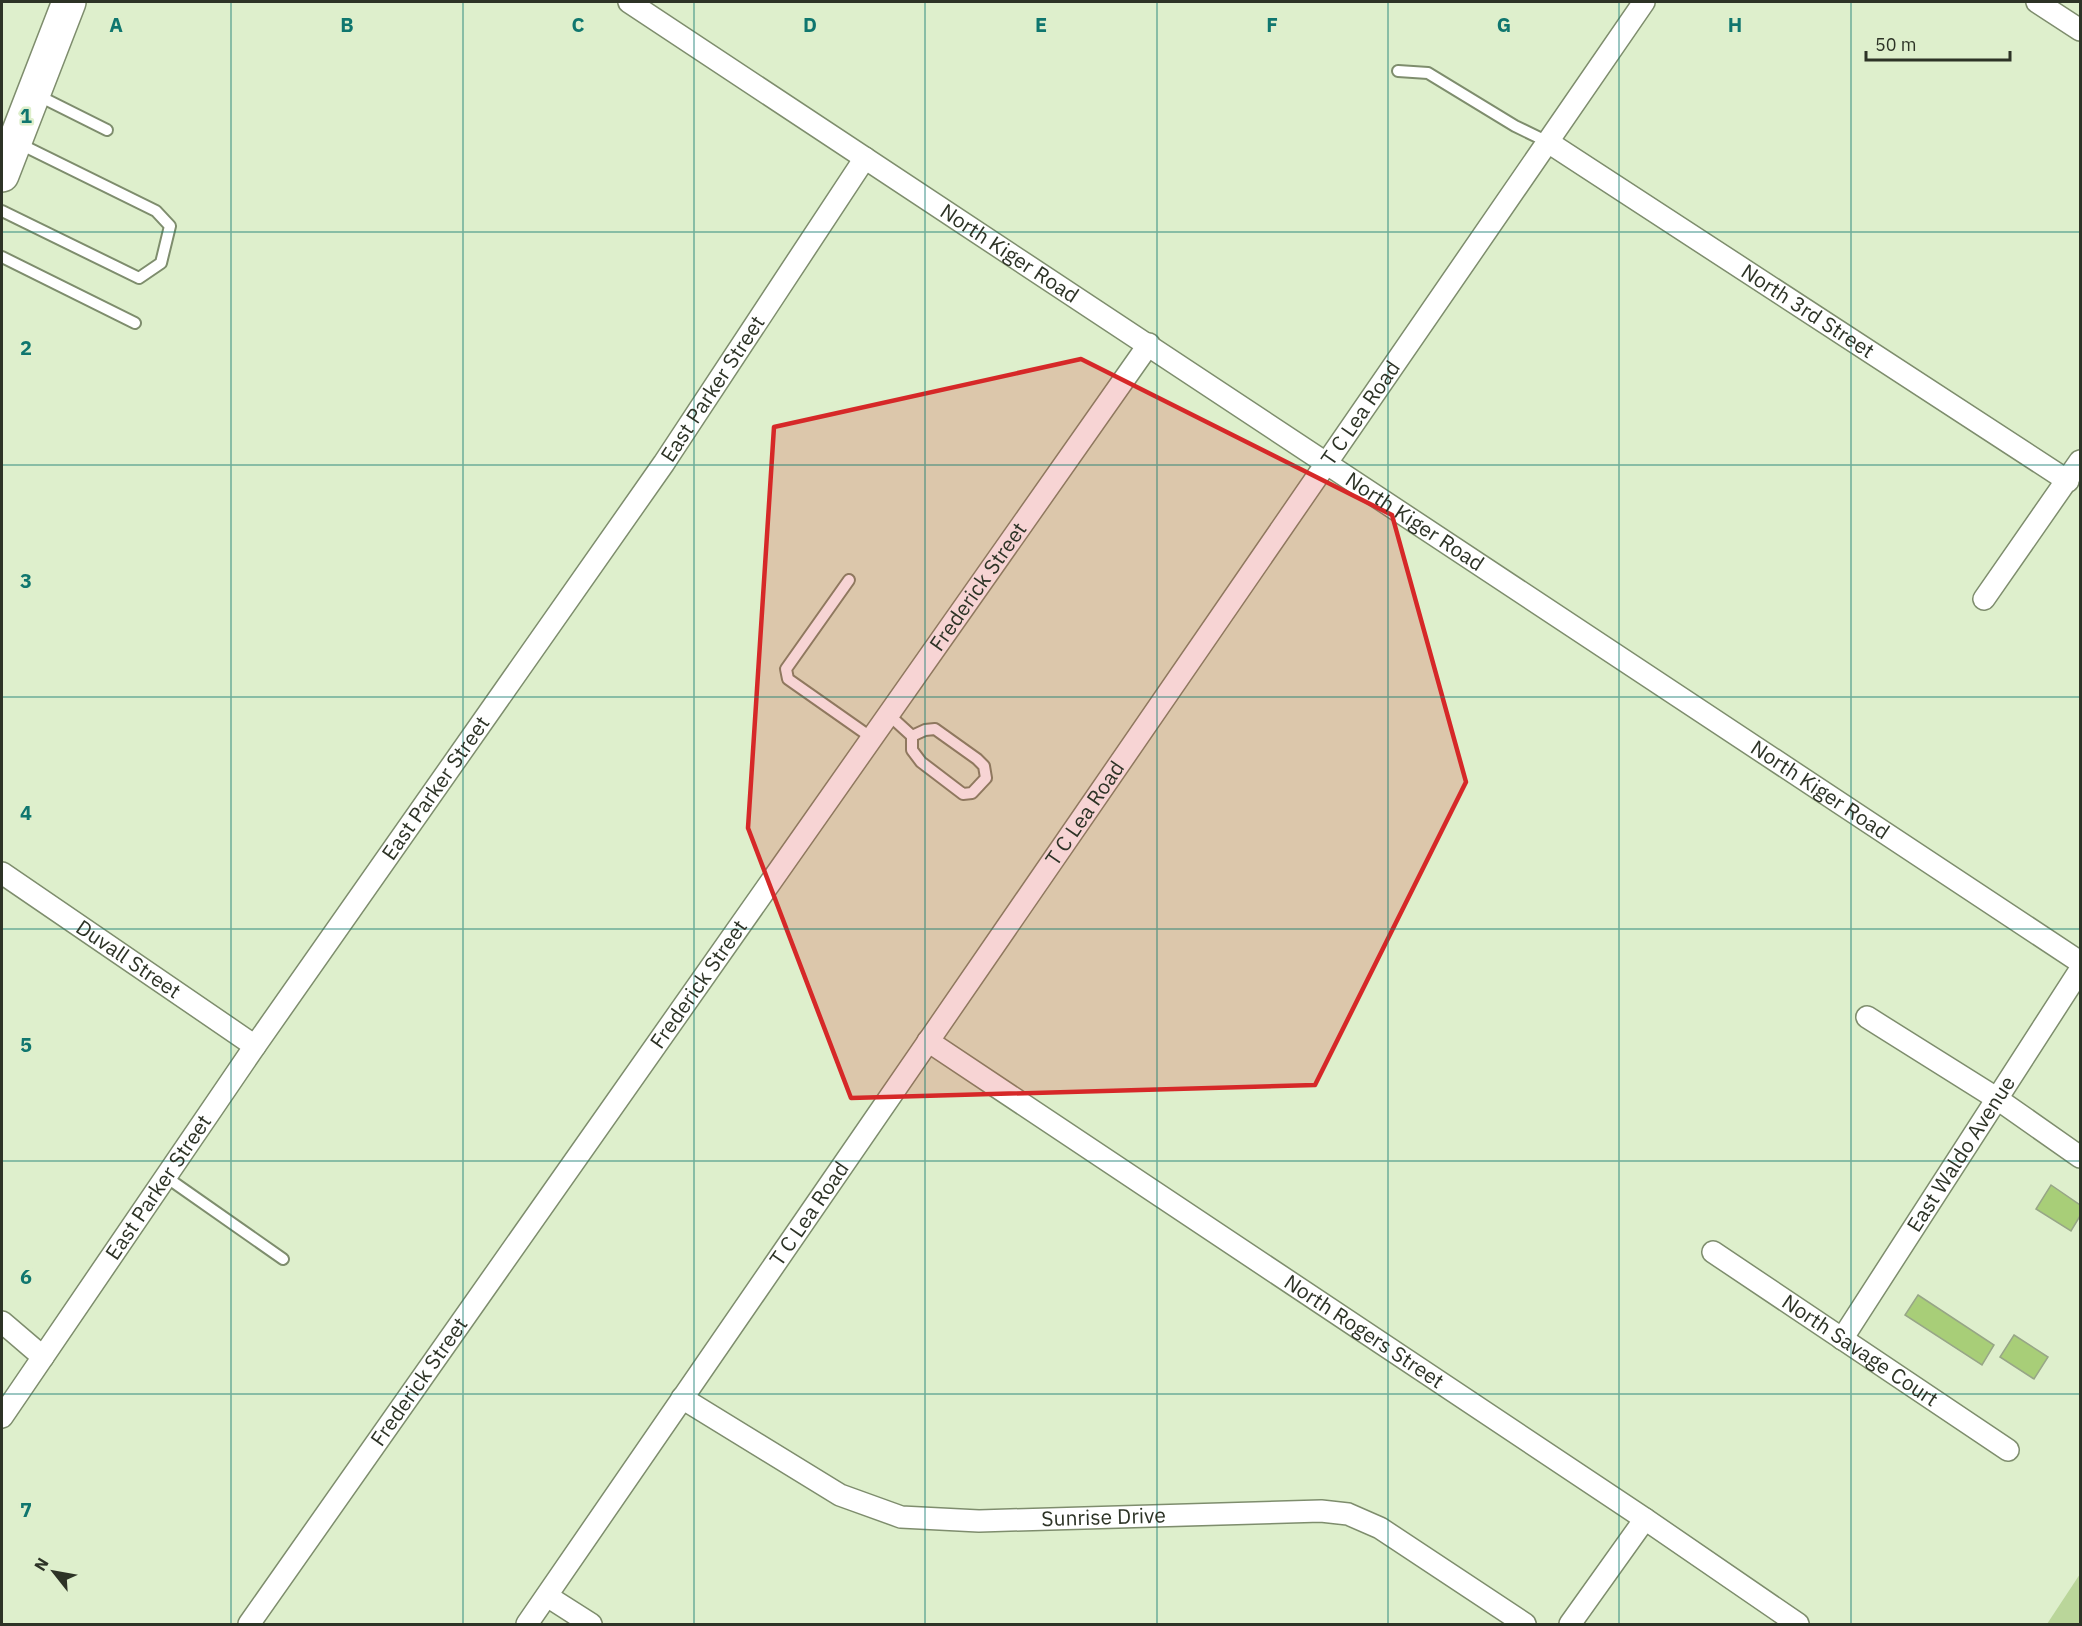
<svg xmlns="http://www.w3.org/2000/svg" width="2082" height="1626" font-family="'IBM Plex Sans',sans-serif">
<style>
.green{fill:#bad69a}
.building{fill:#a8ce78;stroke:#97a686;stroke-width:1.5}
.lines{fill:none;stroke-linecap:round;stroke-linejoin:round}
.lane-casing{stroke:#7e8d6d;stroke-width:14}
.street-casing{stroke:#7e8d6d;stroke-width:24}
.primary-casing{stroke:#7e8d6d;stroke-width:36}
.lane{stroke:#fff;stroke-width:10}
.street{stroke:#fff;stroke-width:21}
.primary{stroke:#fff;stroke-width:33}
.marked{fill:#d62828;fill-opacity:0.2;stroke:#d62828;stroke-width:4.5;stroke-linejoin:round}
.grid{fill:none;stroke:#0f766e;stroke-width:1.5;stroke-opacity:0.55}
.labels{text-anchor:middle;stroke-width:5;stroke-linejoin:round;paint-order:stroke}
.street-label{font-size:21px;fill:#2d3326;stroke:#deefcc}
.grid-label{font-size:20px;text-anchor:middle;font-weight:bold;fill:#0f766e;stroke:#deefcc;stroke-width:5;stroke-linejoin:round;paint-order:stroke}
</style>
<rect width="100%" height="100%" fill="#deefcc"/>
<!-- green -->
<path class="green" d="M2080,1574V1624H2047Z"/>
<!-- building -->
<g class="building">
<path d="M2051,1185L2080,1205V1216L2071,1231L2036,1209Z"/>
<path d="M1918,1295L1994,1345L1982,1365L1905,1315Z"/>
<path d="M2014,1335L2048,1357L2034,1379L2000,1357Z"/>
</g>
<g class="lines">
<!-- lane casing -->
<g class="lane-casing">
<g id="lane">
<path d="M1398,71L1428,73L1515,126L1548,142"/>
<path d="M37,95L107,130"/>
<path d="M2,211L139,278L161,263L170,226L156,211L18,143"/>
<path d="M2,257L135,323"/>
<path d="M849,580L786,669L788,679L872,738"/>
<path d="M889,715L912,736V750L921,762L963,794L972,793L986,778L984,766L977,759L935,729L925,730L912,736"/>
<path d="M166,1177L283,1259"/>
</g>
</g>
<!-- street casing -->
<g class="street-casing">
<g id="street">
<path id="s1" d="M629,2L2080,962"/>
<path d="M2037,2L2080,30"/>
<path id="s2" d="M1548,142L2068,481"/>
<path d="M1984,599L2080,461"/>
<path id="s3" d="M2,873L255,1046"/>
<path d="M1867,1017L1996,1098L2080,1157"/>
<path id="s4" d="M928,1041L1645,1519L1798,1624"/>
<path id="s5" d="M1713,1252L2008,1450"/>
<path d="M2,1322L43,1357"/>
<path id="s6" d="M1842,1339L2080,970"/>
<path id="s7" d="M682,1398L840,1495L901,1517L979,1521L1321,1511L1348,1514L1380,1528L1525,1624"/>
<path id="s8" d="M2,1417L255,1046L664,463L865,158"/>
<path d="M547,1596L591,1624"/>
<path id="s9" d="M249,1624L1149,344"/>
<path id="s10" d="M527,1624L1644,2"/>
<path d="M1570,1624L1645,1519"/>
</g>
</g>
<!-- primary casing -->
<g class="primary-casing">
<path id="primary" d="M2,175L69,2"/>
</g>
<!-- lane -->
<use href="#lane" class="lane"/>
<!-- street -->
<use href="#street" class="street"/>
<!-- primary -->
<use href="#primary" class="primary"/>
</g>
<!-- marked area -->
<path class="marked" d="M1081,359L1392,515L1466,782L1315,1085L851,1098L748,828L774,427Z"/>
<!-- grid -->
<path class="grid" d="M231,2V1624M463,2V1624M694,2V1624M925,2V1624M1157,2V1624M1388,2V1624M1619,2V1624M1851,2V1624M2,232H2080M2,465H2080M2,697H2080M2,929H2080M2,1161H2080M2,1394H2080"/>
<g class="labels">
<!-- street labels -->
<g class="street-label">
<text dy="7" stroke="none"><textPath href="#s1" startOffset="456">North Kiger Road</textPath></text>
<text dy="7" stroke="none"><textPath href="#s2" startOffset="310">North 3rd Street</textPath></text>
<text dy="7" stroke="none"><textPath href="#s8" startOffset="1250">East Parker Street</textPath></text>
<text dy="7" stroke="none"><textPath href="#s10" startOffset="1470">T C Lea Road</textPath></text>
<text dy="7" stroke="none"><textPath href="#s1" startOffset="942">North Kiger Road</textPath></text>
<text dy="7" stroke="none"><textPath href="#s9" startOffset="1268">Frederick Street</textPath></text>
<text dy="7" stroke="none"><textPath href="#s8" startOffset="764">East Parker Street</textPath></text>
<text dy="7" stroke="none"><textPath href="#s1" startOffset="1428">North Kiger Road</textPath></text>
<text dy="7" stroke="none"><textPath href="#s10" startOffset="984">T C Lea Road</textPath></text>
<text dy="7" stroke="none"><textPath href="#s3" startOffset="153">Duvall Street</textPath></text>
<text dy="7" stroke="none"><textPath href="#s9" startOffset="782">Frederick Street</textPath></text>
<text dy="7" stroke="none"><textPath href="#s6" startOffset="220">East Waldo Avenue</textPath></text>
<text dy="7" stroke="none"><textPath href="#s8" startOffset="278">East Parker Street</textPath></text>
<text dy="7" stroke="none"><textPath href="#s10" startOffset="498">T C Lea Road</textPath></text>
<text dy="7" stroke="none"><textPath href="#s4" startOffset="524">North Rogers Street</textPath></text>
<text dy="7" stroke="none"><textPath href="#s5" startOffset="177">North Savage Court</textPath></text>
<text dy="7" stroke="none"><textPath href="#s9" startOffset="296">Frederick Street</textPath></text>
<text dy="7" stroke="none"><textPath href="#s7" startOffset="453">Sunrise Drive</textPath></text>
</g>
</g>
<g class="grid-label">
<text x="116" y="32">A</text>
<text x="347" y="32">B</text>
<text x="578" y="32">C</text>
<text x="810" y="32">D</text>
<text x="1041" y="32">E</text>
<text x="1272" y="32">F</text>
<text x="1504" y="32">G</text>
<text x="1735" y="32">H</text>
<text x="26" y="123">1</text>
<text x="26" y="355">2</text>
<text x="26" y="588">3</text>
<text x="26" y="820">4</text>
<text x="26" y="1052">5</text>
<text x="26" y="1284">6</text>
<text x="26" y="1517">7</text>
</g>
<!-- border -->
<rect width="2082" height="1626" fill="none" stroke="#2d3326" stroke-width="6"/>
<!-- north arrow -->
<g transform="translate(54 1572) rotate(301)" stroke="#deefcc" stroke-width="4.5" paint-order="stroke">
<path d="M0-4.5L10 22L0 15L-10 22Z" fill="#2d3326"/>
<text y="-9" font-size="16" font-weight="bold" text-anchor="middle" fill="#2d3326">N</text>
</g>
<!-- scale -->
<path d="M1866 51v9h144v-9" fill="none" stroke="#2d3326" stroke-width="3"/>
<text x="1875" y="51" font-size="18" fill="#2d3326" stroke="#deefcc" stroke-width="4.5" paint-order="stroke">50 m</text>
</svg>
